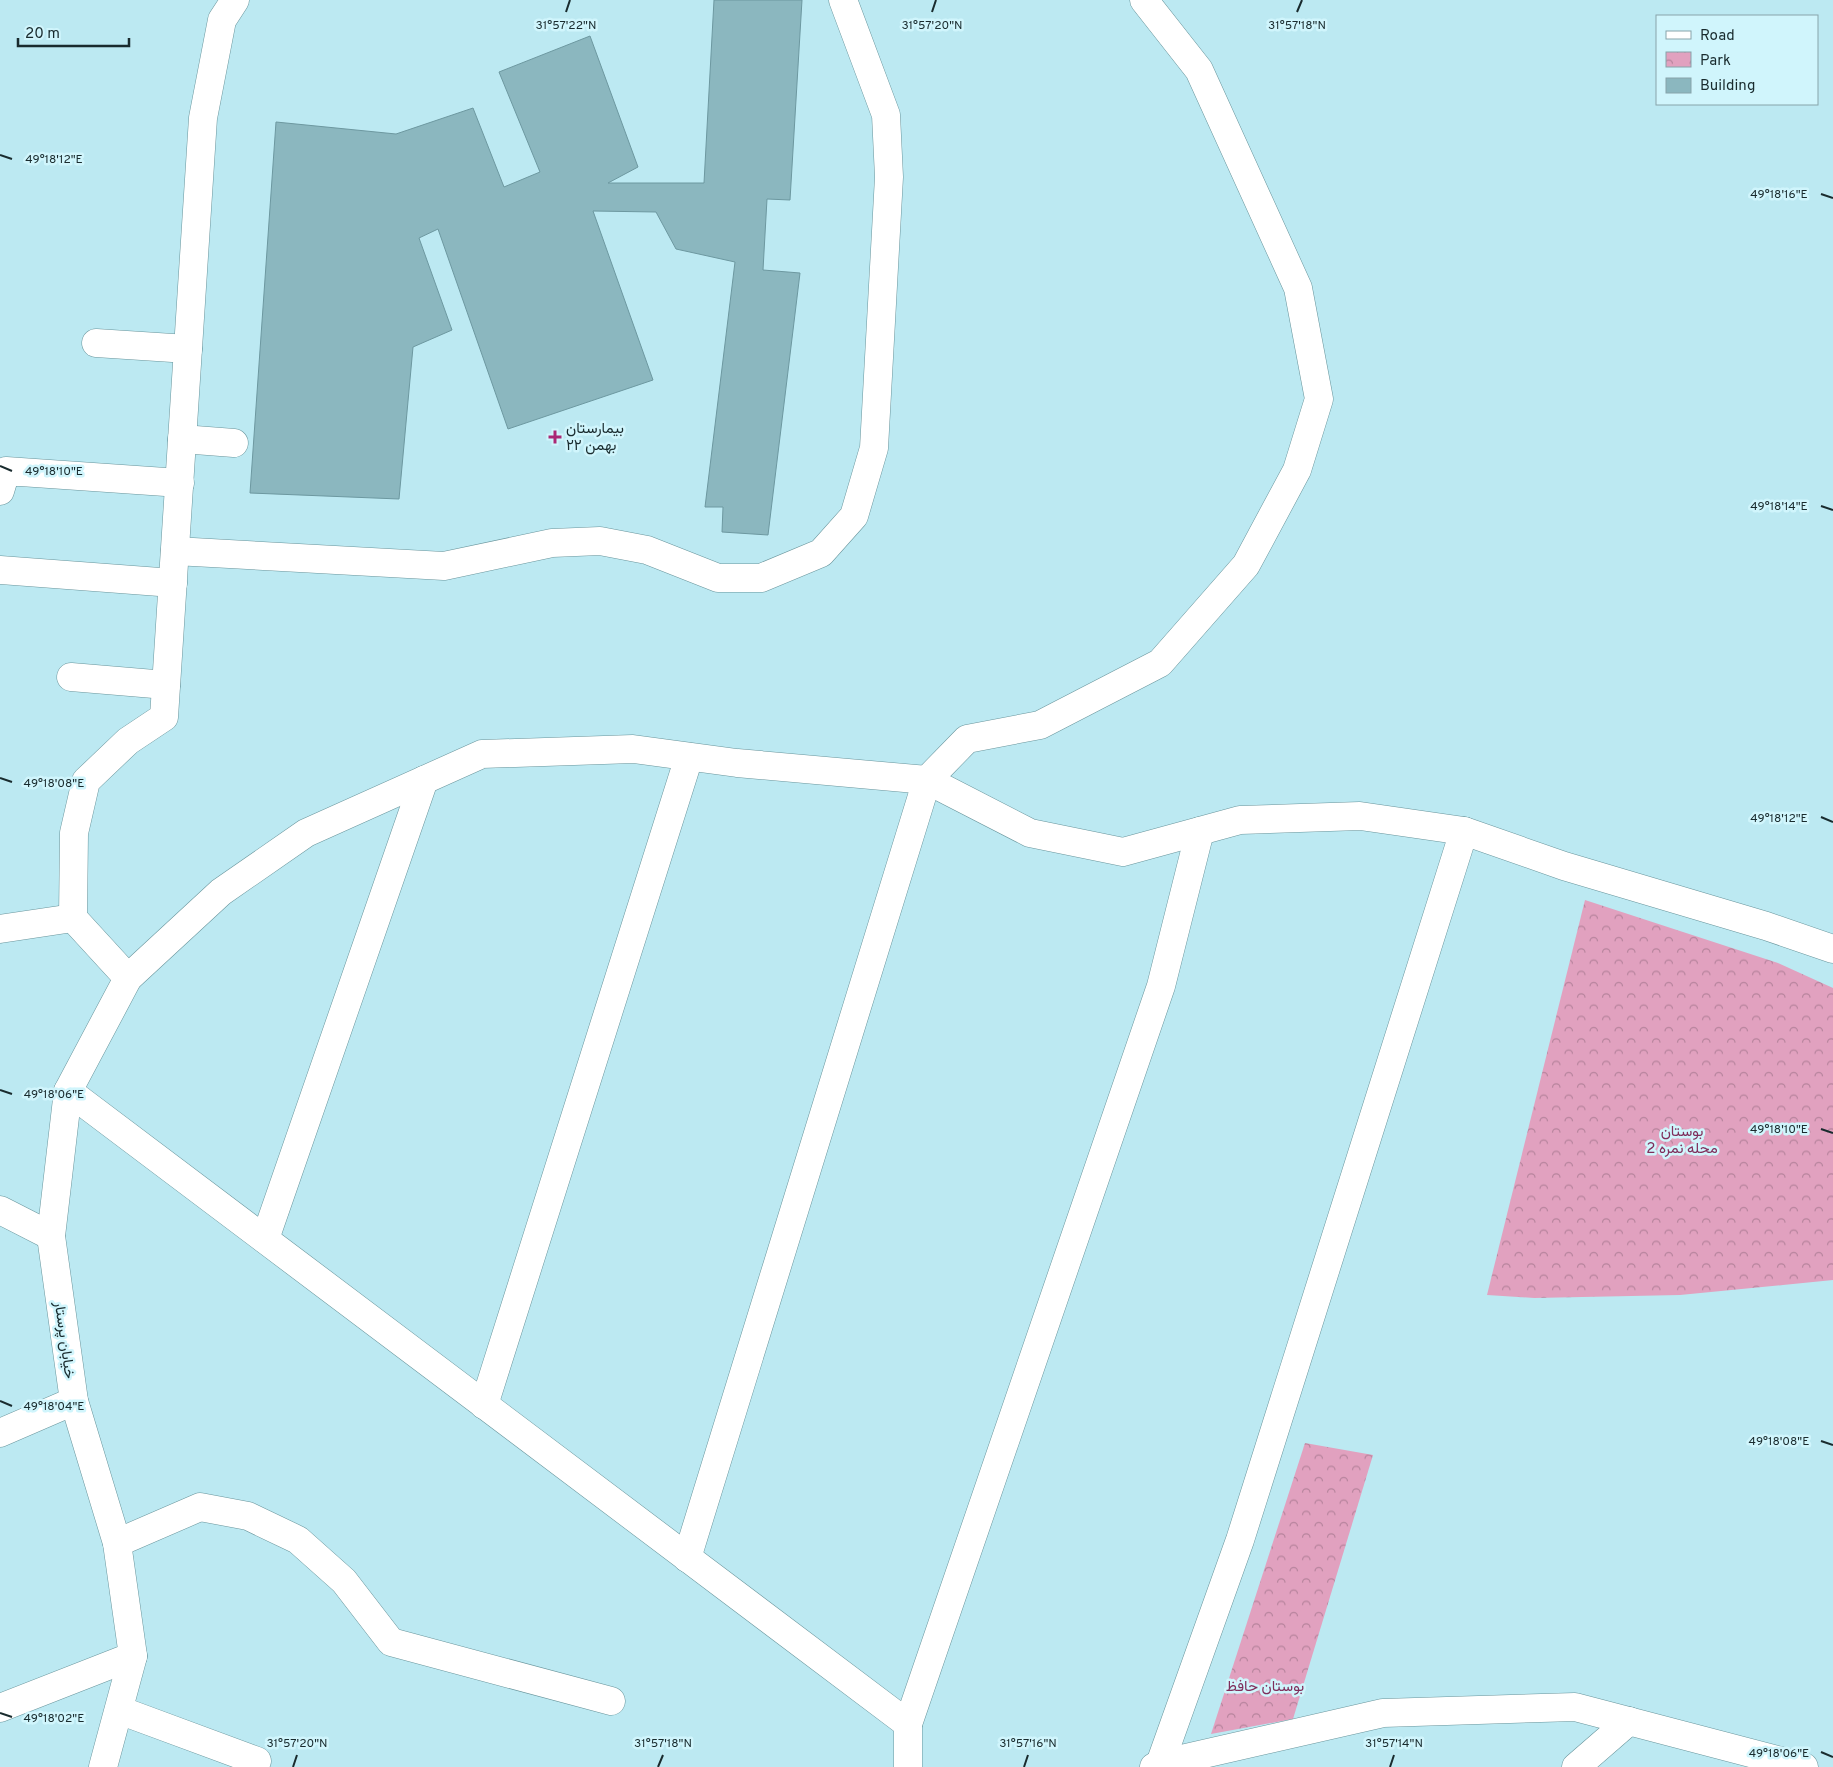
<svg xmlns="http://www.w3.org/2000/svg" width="1833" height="1767" font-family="Overpass,Vazirmatn,sans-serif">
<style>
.park{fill:url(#park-crowns)}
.building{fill:#8bb7bf;stroke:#6d98a0}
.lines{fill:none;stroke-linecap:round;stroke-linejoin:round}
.minor-casing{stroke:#69959c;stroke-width:29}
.minor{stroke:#fff;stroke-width:28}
.ticks{fill:none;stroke:#192b2e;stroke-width:2}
.poi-dot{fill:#aa2875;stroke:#d0f5fc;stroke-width:2}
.labels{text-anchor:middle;stroke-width:5;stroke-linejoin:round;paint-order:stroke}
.poi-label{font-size:15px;fill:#192b2e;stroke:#d0f5fc;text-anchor:start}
.park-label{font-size:15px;fill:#7f2e5b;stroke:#d0f5fc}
.street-label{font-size:15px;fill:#192b2e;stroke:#d0f5fc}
.ticks-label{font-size:12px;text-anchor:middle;fill:#192b2e;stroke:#d0f5fc;stroke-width:5;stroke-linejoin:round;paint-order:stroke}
</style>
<defs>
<pattern id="park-crowns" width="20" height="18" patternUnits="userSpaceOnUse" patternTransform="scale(1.25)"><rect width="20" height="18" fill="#e1a1bf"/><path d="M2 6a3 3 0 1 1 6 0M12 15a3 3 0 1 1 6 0" fill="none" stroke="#b6839c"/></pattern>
</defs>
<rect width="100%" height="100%" fill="#bce9f2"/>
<!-- park -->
<g class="park">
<path d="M1585,900L1778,963L1833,988V1280L1680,1295L1534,1298L1487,1295Z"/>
<path d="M1305,1443L1373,1455L1293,1719L1211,1734Z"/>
</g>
<!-- building -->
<path class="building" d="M714,0H802L790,200L767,199L763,270L800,273L768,535L722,532L723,507H705L735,262L676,249L656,212L593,211L653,380L508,429L438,229L419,238L452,330L413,347L399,499L250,493L276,122L396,134L473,108L504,187L540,172L499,72L590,36L638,167L608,183H704Z"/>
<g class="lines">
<!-- minor casing -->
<g class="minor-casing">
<g id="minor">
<path d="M96,343L188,349"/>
<path d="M182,439L234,443"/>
<path d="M0,491L6,471L180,483"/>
<path d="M175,551L444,566L552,543L600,541L647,550L718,578H761L821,553L854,516L874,448L889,177L886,115L843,0"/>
<path d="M0,570L173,583"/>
<path d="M71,677L166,685"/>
<path d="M0,929L73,918"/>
<path d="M128,978L73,918L74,833L86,781L128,741L164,717L203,118L222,20L235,0"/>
<path d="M68,1091L908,1724V1767"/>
<path d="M0,1210L51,1236"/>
<path d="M265,1239L424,780"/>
<path d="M484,1405L689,757"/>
<path d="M0,1433L74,1401"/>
<path d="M117,1543L200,1507L248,1516L298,1540L344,1581L391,1642L611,1701"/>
<path d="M687,1558L927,780L967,739L1040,725L1160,663L1246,565L1297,470L1319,399L1298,288L1199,70L1144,0"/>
<path d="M0,1708L133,1656"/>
<path d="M119,1710L257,1761"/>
<path d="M908,1724L1161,986L1200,831"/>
<path d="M1160,1764L1240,1540L1464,831"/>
<path d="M103,1767L133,1656L117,1543L74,1401L51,1236L68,1091L128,978L221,892L306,833L482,754L633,749L737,763L927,780L1030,833L1123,852L1240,820L1360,816L1464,831L1564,866L1766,926L1833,949"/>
<path d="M1154,1767L1160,1764L1383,1713L1575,1707L1804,1767"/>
<path d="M1576,1767L1629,1721"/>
</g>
</g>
<!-- minor -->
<use href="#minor" class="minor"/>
</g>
<!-- ticks -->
<path class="ticks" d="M566,12L570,0M932,12L936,0M1297,12L1302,0M0,155L12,159M1821,194L1833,198M0,466L12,471M1821,506L1833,510M0,778L12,782M1821,817L1833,822M0,1090L12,1094M1821,1129L1833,1133M0,1401L12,1406M1821,1441L1833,1445M0,1713L12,1717M1821,1752L1833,1757M293,1767L297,1755M658,1767L663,1755M1024,1767L1028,1755M1390,1767L1394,1755"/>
<!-- markers -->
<path class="poi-dot" d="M552.5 429.5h5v5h5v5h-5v5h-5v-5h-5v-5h5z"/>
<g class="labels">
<!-- poi labels -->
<g class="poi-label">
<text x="566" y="433">بیمارستان<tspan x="566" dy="17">۲۲ بهمن</tspan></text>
</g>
<!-- park labels -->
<g class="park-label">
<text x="1682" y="1136">بوستان<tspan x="1682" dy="17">محله نمره 2</tspan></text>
<text x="1265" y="1691">بوستان حافظ</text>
</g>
<!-- street labels -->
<g class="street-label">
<text transform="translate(65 1340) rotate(82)" y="5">خیابان پرستار</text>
</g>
</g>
<g class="ticks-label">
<text x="566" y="29">31°57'22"N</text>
<text x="932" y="29">31°57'20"N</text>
<text x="1297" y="29">31°57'18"N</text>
<text x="54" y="163">49°18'12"E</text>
<text x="1779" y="198">49°18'16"E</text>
<text x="54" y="475">49°18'10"E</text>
<text x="1779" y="510">49°18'14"E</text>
<text x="54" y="787">49°18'08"E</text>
<text x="1779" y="822">49°18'12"E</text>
<text x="54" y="1098">49°18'06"E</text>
<text x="1779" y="1133">49°18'10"E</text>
<text x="54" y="1410">49°18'04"E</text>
<text x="1779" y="1445">49°18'08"E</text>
<text x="54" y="1722">49°18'02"E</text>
<text x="297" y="1747">31°57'20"N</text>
<text x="663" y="1747">31°57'18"N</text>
<text x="1028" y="1747">31°57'16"N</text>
<text x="1394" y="1747">31°57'14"N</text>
<text x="1779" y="1757">49°18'06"E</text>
</g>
<!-- legend -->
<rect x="1656" y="15" width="162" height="90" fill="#d0f5fc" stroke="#87a4aa"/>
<rect x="1666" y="31" width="25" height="8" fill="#ffffff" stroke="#87a4aa"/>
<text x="1700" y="40" font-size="15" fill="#192b2e">Road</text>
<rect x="1666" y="52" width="25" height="15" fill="url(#park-crowns)" stroke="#87a4aa"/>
<text x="1700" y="65" font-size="15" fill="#192b2e">Park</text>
<rect x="1666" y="78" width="25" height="15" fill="#8bb7bf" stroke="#87a4aa"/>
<text x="1700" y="90" font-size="15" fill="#192b2e">Building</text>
<!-- scale -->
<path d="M18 38v8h111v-8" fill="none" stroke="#192b2e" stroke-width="2.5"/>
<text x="25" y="38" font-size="15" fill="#192b2e" stroke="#d0f5fc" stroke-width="4" paint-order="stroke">20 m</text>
</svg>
